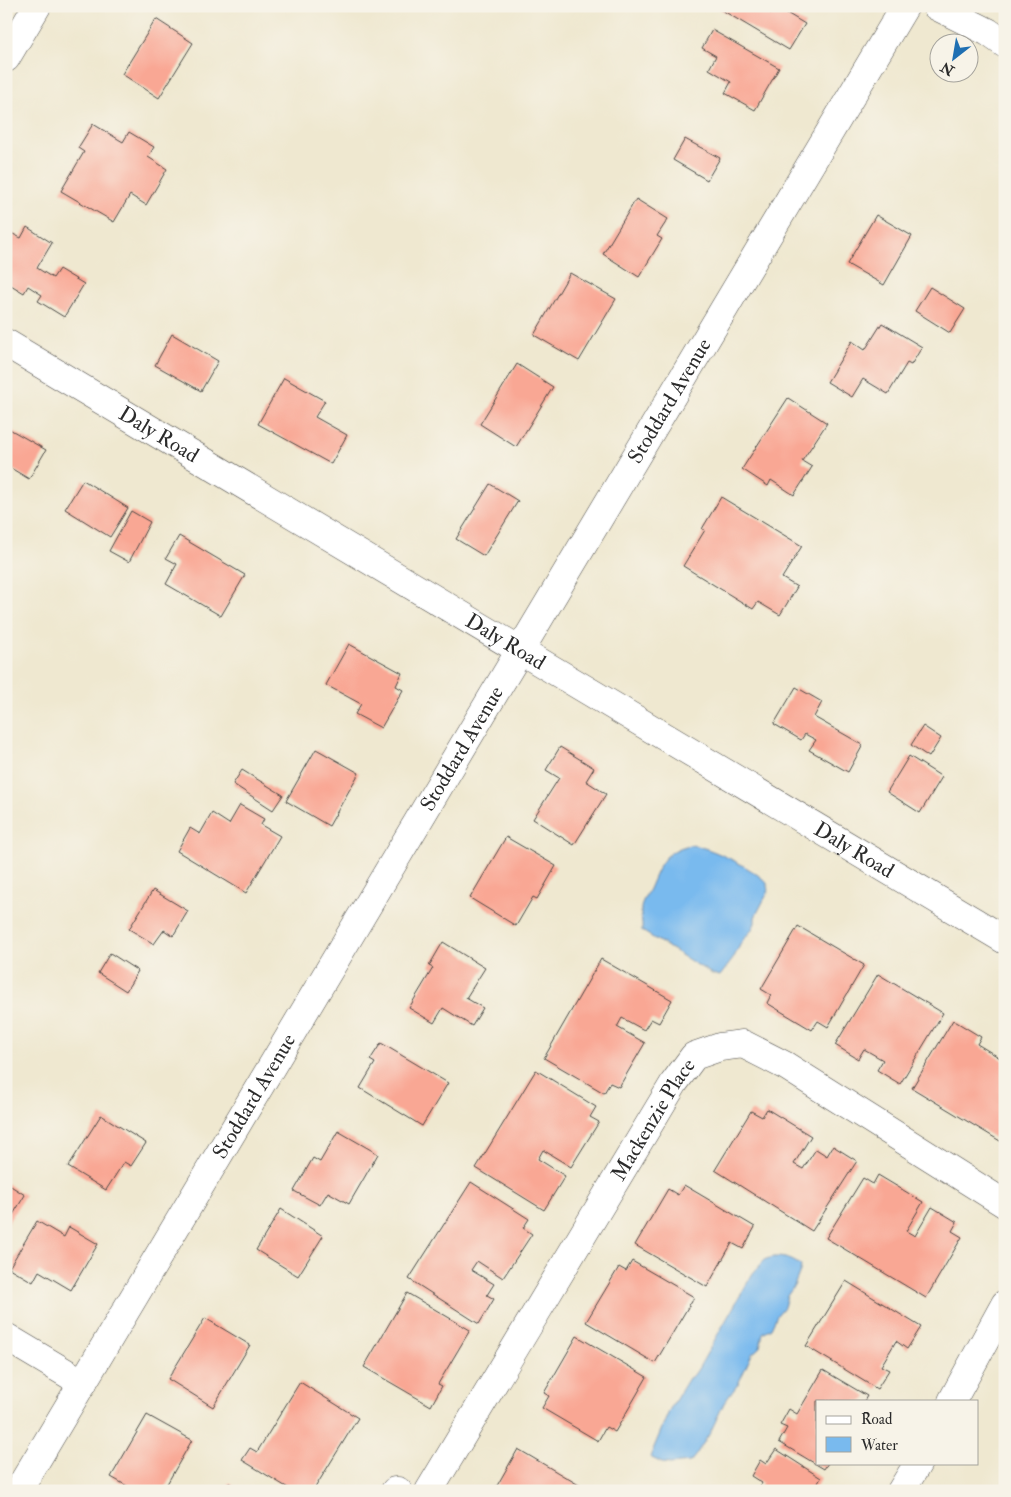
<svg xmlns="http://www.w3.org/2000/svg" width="1011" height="1497" font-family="'IM FELL Double Pica',serif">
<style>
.water{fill:#79baee;stroke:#52728c}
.building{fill:#f9a794}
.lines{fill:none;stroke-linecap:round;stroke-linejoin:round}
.minor-casing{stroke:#484744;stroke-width:29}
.minor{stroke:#fff;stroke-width:28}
.labels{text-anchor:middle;stroke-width:4;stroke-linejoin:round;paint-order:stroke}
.street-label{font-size:21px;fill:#2b2b2b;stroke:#f7f3e8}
</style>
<rect width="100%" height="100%" fill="#f7f3e8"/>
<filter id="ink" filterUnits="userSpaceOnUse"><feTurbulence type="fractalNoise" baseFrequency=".02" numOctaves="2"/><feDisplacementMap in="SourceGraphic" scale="10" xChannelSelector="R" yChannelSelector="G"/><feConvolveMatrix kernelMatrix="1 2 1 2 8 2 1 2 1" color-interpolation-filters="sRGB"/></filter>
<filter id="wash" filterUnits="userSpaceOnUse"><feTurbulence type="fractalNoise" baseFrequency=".0096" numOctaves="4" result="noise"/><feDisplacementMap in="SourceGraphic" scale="20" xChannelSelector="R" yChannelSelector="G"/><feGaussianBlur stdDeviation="1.12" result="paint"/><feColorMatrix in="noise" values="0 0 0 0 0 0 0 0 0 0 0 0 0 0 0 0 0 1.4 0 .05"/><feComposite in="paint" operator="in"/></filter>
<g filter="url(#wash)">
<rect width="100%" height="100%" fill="#efe8d0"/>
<!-- water -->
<g class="water">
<path d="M690,845C708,846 750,867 764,880C767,882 768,886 769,890L755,917V923L751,931L742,941L733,959L720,976L712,974L642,931C643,923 640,916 641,908C642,901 646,895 649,889C659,866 663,851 690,845Z"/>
<path d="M774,1257C784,1257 793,1259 801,1266L800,1271L794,1286L787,1296L784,1307L777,1315L771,1328L763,1333L760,1347L752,1354L738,1384L724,1403L710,1433L695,1456L690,1462L670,1464L662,1463L650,1457L670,1409L689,1378L694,1375L698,1369L753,1273L766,1259Z"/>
</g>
<g id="blocks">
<!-- building -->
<g class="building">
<path d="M715,6H762V8L771,13L775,6L805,24L789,50Z"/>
<path d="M156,19L193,43L159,98L122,74Z"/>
<path d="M712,30L779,68L755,110L725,93L731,82L709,69L716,56L702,48Z"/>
<path d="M93,124L123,142L129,132L154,147L148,157L167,169L146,205L130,195L114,222L61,191L84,152L78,148Z"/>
<path d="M685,139L720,158L707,180L673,160Z"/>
<path d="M636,199L668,219L657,236L662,239L639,277L603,254Z"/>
<path d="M876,215L912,236L884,285L847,264Z"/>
<path d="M27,227L52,243L37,268L53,278L59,269L84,284L64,317L38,301L42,295L28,286L24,293L6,282V241L11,233L21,238Z"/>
<path d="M570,273L616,299L579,361L534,335Z"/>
<path d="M930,287L965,309L950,333L915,311Z"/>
<path d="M882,323L922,347L911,365L907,363L888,394L863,379L852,397L827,382L852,341L865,350Z"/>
<path d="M172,334L218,361L201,391L155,365Z"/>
<path d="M517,364L553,387L516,447L480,424Z"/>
<path d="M284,378L325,401L315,417L347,435L331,464L258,424Z"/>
<path d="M788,398L827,423L802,461L812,467L794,495L771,480L768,486L742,469Z"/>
<path d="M6,427L46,450L29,479L9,467L6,471Z"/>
<path d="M83,480L128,508L110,537L65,509Z"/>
<path d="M490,484L518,501L484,556L456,539Z"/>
<path d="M721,497L802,546L782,578L797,587L780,615L758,602L753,609L683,566L705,530L702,529Z"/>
<path d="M131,511L150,522L129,562L109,551Z"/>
<path d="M179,536L245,575L221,616L166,584L177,564L166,558Z"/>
<path d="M349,644L402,673L396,686L403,690L381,728L355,714L361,704L326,685Z"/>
<path d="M796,687L822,702L814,717L863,745L848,772L809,750L816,740L805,734L801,740L774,724Z"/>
<path d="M923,726L941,738L929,757L911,745Z"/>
<path d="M560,747L594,768L586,781L606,794L574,845L533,819L559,778L546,770Z"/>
<path d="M316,749L359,773L329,826L286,801Z"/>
<path d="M909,756L942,777L920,813L887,792Z"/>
<path d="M242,770L283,795L273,810L233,784Z"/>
<path d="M240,805L264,819L261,825L280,836L246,893L177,851L190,828L200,834L212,813L229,824Z"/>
<path d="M506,837L556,866L537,899L533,897L516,926L470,898Z"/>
<path d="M153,890L188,911L173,936L164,930L154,944L129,929Z"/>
<path d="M798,926L864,965L828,1027L818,1021L812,1030L767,1003L771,995L761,989Z"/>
<path d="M443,942L485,968L466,998L483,1008L472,1026L443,1008L434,1023L409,1008L433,968L429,966Z"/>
<path d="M110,953L138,971L126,991L98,973Z"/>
<path d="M601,959L672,1000L659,1023L651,1019L644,1030L622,1018L617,1027L645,1043L619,1087L610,1083L604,1093L544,1058Z"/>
<path d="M878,974L943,1013L900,1084L877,1070L883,1060L864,1049L858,1059L835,1045Z"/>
<path d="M953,1020L981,1037L977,1044L1005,1061V1144L912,1088Z"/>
<path d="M381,1043L448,1083L422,1126L360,1088L375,1063L370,1060Z"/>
<path d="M536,1070L596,1107L590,1117L599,1122L571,1167L543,1150L538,1159L565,1176L544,1210L476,1168Z"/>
<path d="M767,1109L811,1136L794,1164L803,1169L816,1149L827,1156L833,1146L857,1161L812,1231L715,1170L751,1111L762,1117Z"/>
<path d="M101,1115L146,1143L131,1166L124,1162L106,1190L68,1167Z"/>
<path d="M338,1131L378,1154L349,1204L328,1192L320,1205L294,1191L313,1158L320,1162Z"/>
<path d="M878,1175L923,1202L906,1231L915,1236L932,1207L957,1222L952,1231L962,1237L926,1298L826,1238L863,1178L873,1184Z"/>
<path d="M471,1182L529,1219L523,1228L532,1234L503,1278L477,1261L471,1270L494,1284L487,1295L494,1299L479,1324L409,1279Z"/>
<path d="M6,1183L25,1195L6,1226Z"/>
<path d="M684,1185L755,1227L743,1249L732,1243L707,1287L635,1245L668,1189L678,1195Z"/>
<path d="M281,1209L323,1236L298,1276L256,1250Z"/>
<path d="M37,1221L64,1237L69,1227L98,1244L71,1290L39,1271L33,1282L9,1268Z"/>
<path d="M632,1261L694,1297L655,1363L586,1322L619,1267L626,1271Z"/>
<path d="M846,1281L921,1327L907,1349L896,1341L881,1366L889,1370L877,1389L806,1346Z"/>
<path d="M407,1293L470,1330L438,1384L442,1386L431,1406L364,1367Z"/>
<path d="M205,1318L250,1345L213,1407L168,1379Z"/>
<path d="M577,1336L647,1377L615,1432L606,1427L598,1441L542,1408L549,1396L544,1393Z"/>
<path d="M823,1370L867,1396L864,1401H817V1463H828L824,1469L779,1442L787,1428L780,1425L789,1409L797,1414Z"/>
<path d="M300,1382L358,1418L313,1491H293L242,1460L250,1448L257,1452Z"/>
<path d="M147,1415L192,1440L163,1491H136L111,1477Z"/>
<path d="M518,1449L589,1491H494Z"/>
<path d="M776,1449L821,1478L813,1491H757L762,1483L751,1476L760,1460L766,1464Z"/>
<path d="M229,1483L242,1491H225Z"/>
</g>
</g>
</g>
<g filter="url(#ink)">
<use href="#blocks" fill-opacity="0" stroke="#484744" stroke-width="1"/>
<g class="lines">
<!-- minor casing -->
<g class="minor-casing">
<g id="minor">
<path d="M936,6L988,32L1005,44"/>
<path d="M6,58L37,6"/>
<path id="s1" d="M6,343L1005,940"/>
<path d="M6,1337L83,1383"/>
<path d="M952,1401L1005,1304"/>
<path id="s2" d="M18,1491L905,6"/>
<path d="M395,1491H398"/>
<path id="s3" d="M429,1491L674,1083L694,1056L720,1047L743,1044L786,1066L1005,1204"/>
<path d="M901,1491L918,1463"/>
</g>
</g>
<!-- minor -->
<use href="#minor" class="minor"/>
</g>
</g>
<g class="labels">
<!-- street labels -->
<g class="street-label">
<text dy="7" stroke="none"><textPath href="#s2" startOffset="1270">Stoddard Avenue</textPath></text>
<text dy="7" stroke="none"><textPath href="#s1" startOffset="178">Daly Road</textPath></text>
<text dy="7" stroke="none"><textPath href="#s1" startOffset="582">Daly Road</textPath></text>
<text dy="7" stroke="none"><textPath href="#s2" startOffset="865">Stoddard Avenue</textPath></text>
<text dy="7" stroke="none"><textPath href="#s1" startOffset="988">Daly Road</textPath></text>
<text dy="7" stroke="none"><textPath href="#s2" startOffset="460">Stoddard Avenue</textPath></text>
<text dy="7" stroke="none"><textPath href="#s3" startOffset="434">Mackenzie Place</textPath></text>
</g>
</g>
<!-- margin -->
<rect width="1011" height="1497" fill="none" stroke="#f7f3e8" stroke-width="25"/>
<!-- legend -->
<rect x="816" y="1400" width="162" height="65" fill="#f7f3e8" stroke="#a5a39c"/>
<rect x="826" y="1416" width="25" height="8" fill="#ffffff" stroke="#a5a39c"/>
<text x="861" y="1424" font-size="15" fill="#2b2b2b">Road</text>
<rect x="826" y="1437" width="25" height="15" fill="#79baee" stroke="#a5a39c"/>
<text x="861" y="1450" font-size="15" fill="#2b2b2b">Water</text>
<!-- north arrow -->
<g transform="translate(954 58) rotate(211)"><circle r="24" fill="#f7f3e8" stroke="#a5a39c"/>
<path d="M0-4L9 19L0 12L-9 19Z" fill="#1f6fb2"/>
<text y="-8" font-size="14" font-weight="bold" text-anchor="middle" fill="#2b2b2b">N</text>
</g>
</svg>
